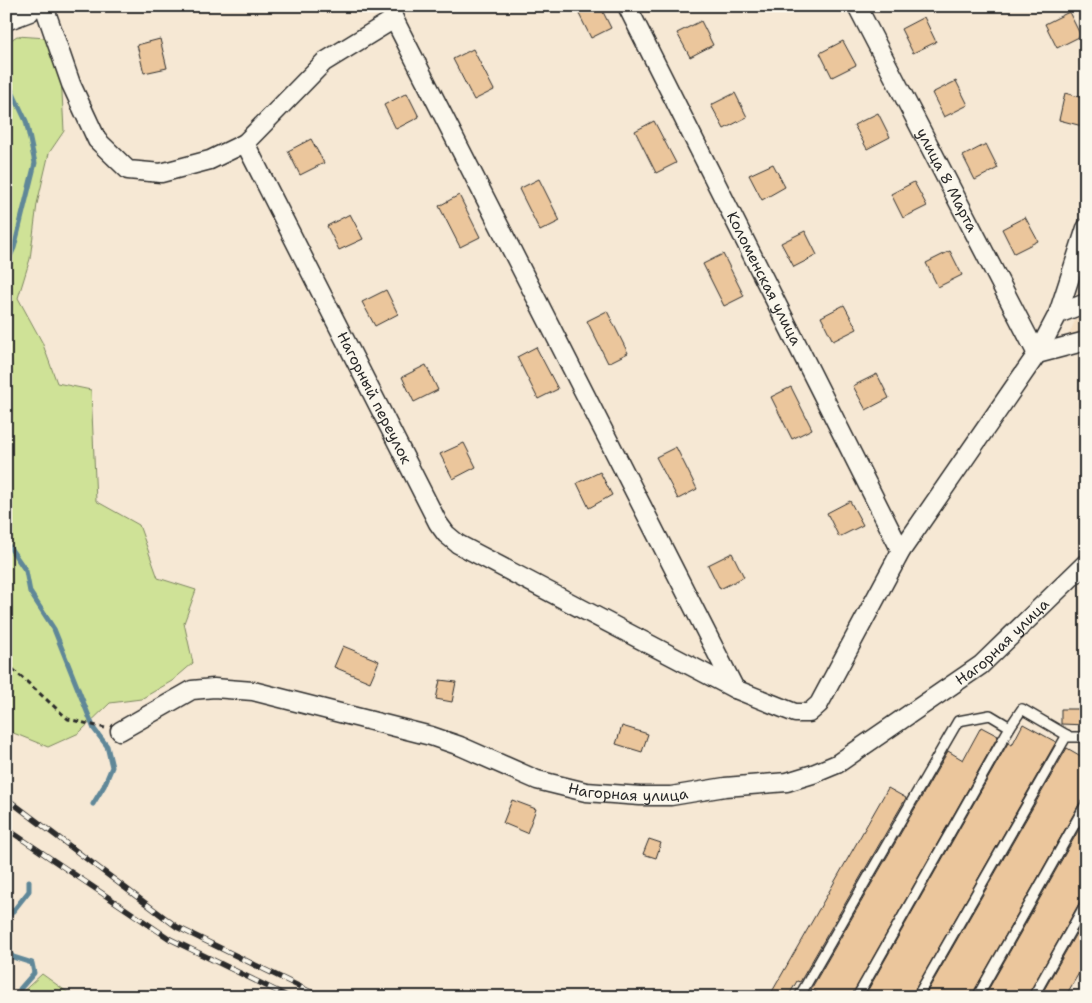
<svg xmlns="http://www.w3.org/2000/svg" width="1092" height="1003" font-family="'Shantell Sans',sans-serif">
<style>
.built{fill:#f3dec3}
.green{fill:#cfe297;stroke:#7d8661}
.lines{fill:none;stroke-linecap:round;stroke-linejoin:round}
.stream{stroke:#5f8798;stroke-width:5}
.building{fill:#ebc69c;stroke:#2b2b2b}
.lane-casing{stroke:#2b2b2b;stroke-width:12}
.street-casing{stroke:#2b2b2b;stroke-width:21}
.path{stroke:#2b2b2b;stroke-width:3;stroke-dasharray:5 4;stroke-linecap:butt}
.lane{stroke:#fbf7ec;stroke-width:9}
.street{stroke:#fbf7ec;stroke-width:18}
.rail-casing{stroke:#2b2b2b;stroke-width:5.5}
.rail{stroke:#fbf7ec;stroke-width:4;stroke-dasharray:11;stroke-linecap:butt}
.labels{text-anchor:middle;stroke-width:5;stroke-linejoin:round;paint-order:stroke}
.street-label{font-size:15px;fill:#2b2b2b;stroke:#fbf7ec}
</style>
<rect width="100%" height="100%" fill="#f6e8d4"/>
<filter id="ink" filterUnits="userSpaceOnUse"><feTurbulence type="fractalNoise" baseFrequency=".02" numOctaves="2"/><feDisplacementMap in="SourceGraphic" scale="10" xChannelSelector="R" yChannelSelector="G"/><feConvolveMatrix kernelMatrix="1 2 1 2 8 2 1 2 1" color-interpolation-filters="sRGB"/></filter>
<g filter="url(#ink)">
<!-- built -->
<path class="built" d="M1086,295V346L1058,360Z"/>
<!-- green -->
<g class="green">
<path d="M17,36L47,38L61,73L64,131L49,153L37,204L30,259L18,298L42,342L57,383L91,390L96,501L139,525L158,578L196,590L184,623L193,663L172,681L141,699L110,703L79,733L48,747L6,730V43Z"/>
<path d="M42,974L74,997H17Z"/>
</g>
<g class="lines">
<!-- stream -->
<g class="stream">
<path d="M6,74L8,83L26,121L35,163L14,248L6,265"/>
<path d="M6,542L26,571L30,592L54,629L94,729L107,746L112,767L104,786L93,804"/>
<path d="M6,920L29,891V881"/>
<path d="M6,949L13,957L32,963L34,973L20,989L21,997"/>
</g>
</g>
<!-- building -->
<g class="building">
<path d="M575,6H600L611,28L591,38Z"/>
<path d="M1069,12L1081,36L1057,48L1045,24Z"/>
<path d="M924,17L936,42L913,53L901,29Z"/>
<path d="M701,21L713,45L690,57L677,33Z"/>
<path d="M160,39L167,68L144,73L137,45Z"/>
<path d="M843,41L856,65L832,77L820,53Z"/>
<path d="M473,49L494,90L474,100L453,59Z"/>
<path d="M956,81L968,105L944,117L932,93Z"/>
<path d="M407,93L419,117L396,129L384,105Z"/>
<path d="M735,93L747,117L724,129L711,105Z"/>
<path d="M1065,93L1086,99V127L1059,120Z"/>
<path d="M878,113L890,137L867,149L854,125Z"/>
<path d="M654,121L676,163L656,173L635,131Z"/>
<path d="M311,139L324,163L300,175L288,151Z"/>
<path d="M986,144L998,168L975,180L963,156Z"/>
<path d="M773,164L785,187L762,200L749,175Z"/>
<path d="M539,179L560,221L540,231L519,189Z"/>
<path d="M914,182L927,206L903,218L891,194Z"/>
<path d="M459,195L480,237L460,247L439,206Z"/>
<path d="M350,214L363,239L339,250L327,226Z"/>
<path d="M1025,217L1038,241L1014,253L1002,229Z"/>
<path d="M805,231L817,255L794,267L781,243Z"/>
<path d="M950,251L962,275L938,287L926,263Z"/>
<path d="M723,254L744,296L724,306L703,264Z"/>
<path d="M386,290L398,314L375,326L362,302Z"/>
<path d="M844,305L857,329L833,341L821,317Z"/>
<path d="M607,311L628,353L608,363L587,321Z"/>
<path d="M536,347L558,389L538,399L517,357Z"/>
<path d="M426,365L438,390L414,402L402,377Z"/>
<path d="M877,374L889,398L866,410L853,386Z"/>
<path d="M791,387L812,429L792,439L771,397Z"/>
<path d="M464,443L476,467L453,479L440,454Z"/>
<path d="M676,447L697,489L678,499L656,457Z"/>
<path d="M600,472L612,495L589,508L577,483Z"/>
<path d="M850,501L863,525L839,537L827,513Z"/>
<path d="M732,553L744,577L720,589L708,565Z"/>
<path d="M343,646L379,661L370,682L334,667Z"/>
<path d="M440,680L456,682L452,702L436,699Z"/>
<path d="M1061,709H1086V725L1061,724Z"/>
<path d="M1023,724L1056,742L911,997H864L1008,743L1012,745Z"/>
<path d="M622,726L648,734L642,752L616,744Z"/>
<path d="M981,727L998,736L851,997H825L811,989L948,751L963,760Z"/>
<path d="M1067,748L1086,759V798L1081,801L971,997H924Z"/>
<path d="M888,788L906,798L800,982L797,981L788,997H769Z"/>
<path d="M512,800L536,809L527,833L503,823Z"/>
<path d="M1086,817V897L1081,900L1027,997H984Z"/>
<path d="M649,839L661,843L656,858L643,854Z"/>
<path d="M1086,916V961L1065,997H1040Z"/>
</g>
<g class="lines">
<!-- lane casing -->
<g class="lane-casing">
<g id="lane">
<path d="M799,997L958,721L990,715L1010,727L1022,709L1070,737H1086"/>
<path d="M857,997L1010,727"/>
<path d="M917,997L1067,735"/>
<path d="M977,997L1086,804"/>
<path d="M1033,997L1086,903"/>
</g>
</g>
<!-- street casing -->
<g class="street-casing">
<g id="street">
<path d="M44,6L71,84L97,140L128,170L161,173L210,160L245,143"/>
<path d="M390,6L394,19L735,689"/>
<path id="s1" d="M627,6L901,551"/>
<path id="s2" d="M857,6L1037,354L1086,341"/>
<path id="s3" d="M394,19L324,62L245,143L438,523L446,534L458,544L735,689L795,713H809L819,704L901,551L1037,354L1058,314L1086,228"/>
<path d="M6,21L30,12L33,6"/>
<path d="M1058,314L1086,303"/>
<path id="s4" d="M120,731L192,690L214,688L253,691L431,736L460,746L537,780L586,792L640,796H671L725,787L787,782L813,774L837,764L981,665L1086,563"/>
</g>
</g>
<!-- path -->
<path class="path" d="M6,663L68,719L105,728"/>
<!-- lane -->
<use href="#lane" class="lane"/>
<!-- street -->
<use href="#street" class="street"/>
<!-- rail casing -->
<g class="rail-casing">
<g id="rail">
<path d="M6,798L177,927L321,997"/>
<path d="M6,827L13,833L170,939L289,997"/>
</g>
</g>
<!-- rail -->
<use href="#rail" class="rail"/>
</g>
</g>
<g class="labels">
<!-- street labels -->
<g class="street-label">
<text dy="5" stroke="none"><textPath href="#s2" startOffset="196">улица 8 Марта</textPath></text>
<text dy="5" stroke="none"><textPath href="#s1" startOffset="305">Коломенская улица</textPath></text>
<text dy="5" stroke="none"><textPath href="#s3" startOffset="481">Нагорный переулок</textPath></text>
<text dy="5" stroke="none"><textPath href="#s4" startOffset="954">Нагорная улица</textPath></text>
<text dy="5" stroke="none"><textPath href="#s4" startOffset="535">Нагорная улица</textPath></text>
</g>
</g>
<!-- margin -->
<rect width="1092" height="1003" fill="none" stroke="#fbf7ec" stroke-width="25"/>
<rect x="12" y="12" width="1067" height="978" fill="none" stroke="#2b2b2b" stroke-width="2" filter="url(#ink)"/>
</svg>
